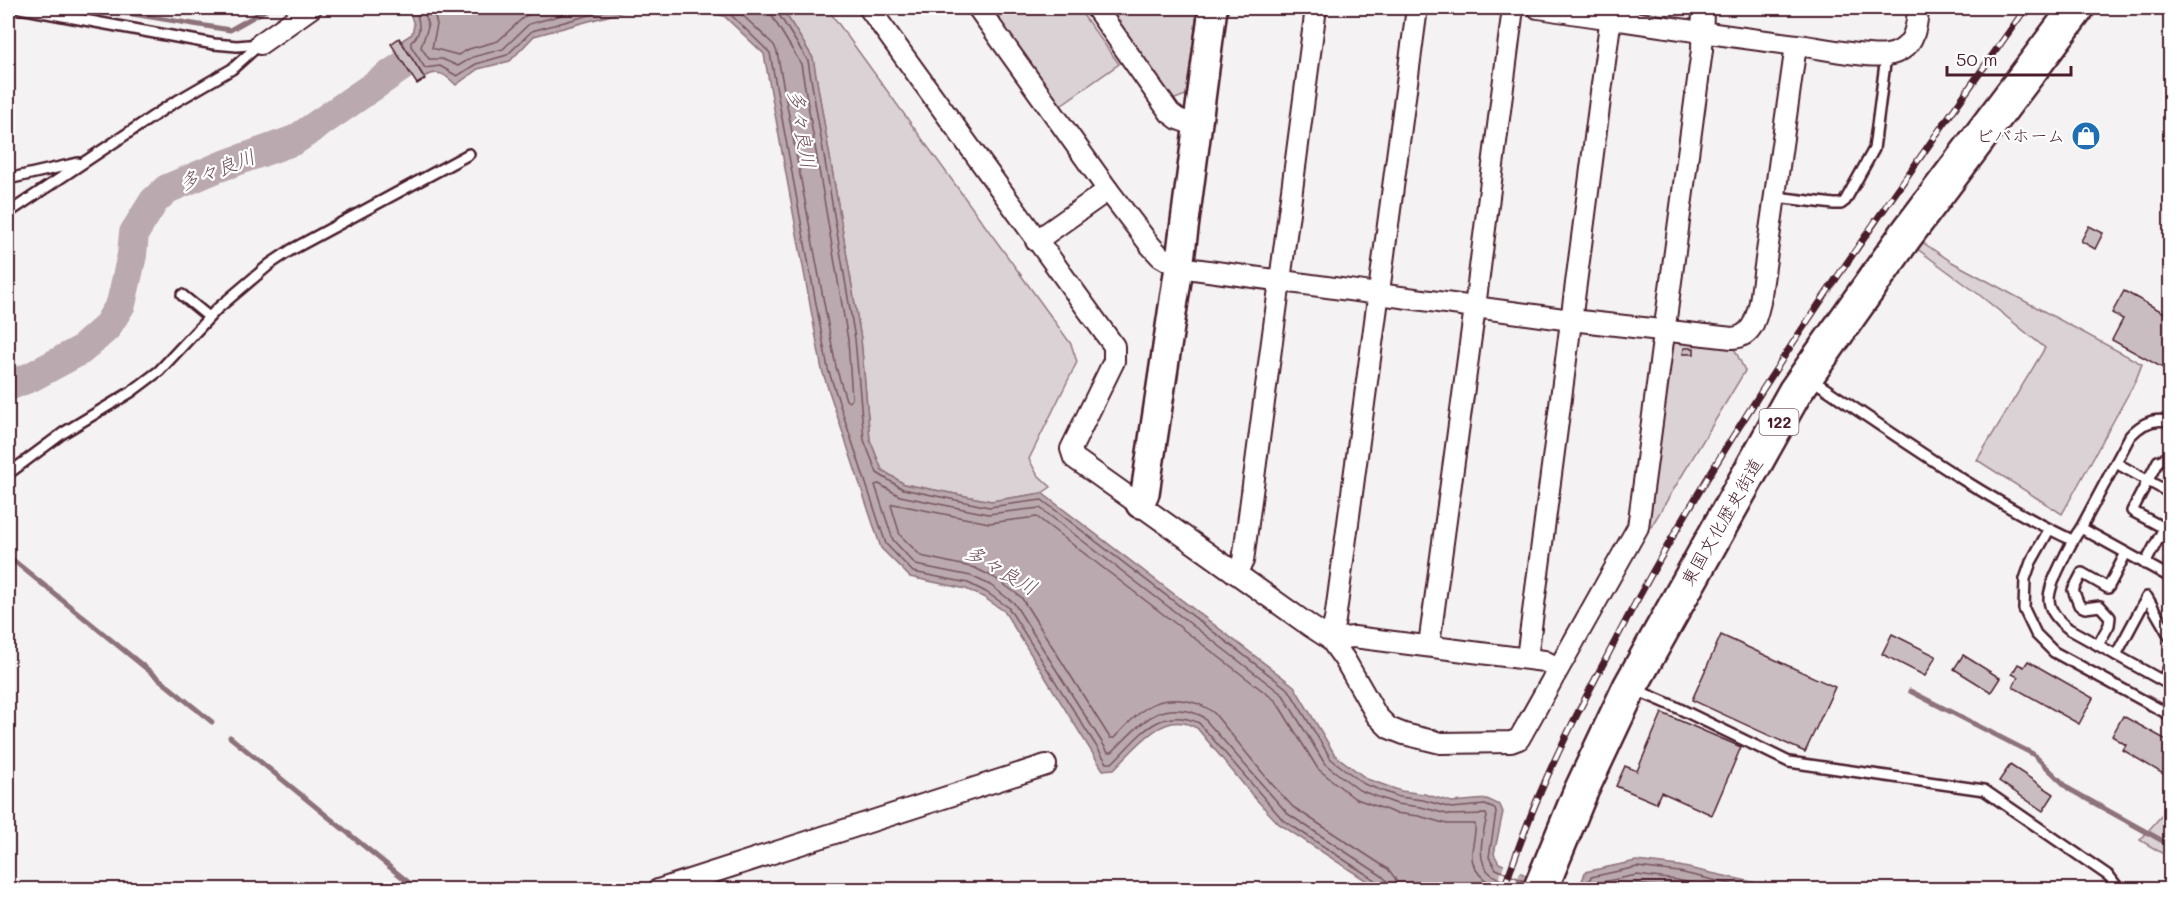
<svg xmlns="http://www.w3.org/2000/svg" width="2178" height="897" font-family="Mali,'Klee One',sans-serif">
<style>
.green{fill:#dbd2d5;stroke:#927880;stroke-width:1.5}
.water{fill:#baa9ae;stroke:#8d727a;stroke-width:1.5}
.pier{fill:#f4f2f2}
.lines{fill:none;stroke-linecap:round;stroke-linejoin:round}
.shore{stroke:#77565f;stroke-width:1.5}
.stream{stroke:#8d727a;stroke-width:5}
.river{stroke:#baa9ae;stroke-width:30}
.building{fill:#cabdc1;stroke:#4a1f2b;stroke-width:1.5}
.lane-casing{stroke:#4a1f2b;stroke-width:14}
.street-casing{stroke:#4a1f2b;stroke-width:24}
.secondary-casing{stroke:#4a1f2b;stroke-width:32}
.highway-casing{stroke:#4a1f2b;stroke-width:38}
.lane{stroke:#fff;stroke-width:9}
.street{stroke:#fff;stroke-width:20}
.secondary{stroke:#fff;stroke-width:27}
.highway{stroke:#fff;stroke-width:33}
.rail-casing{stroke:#4a1f2b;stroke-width:7}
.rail{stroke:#fff;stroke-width:4.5;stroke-dasharray:14;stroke-linecap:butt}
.labels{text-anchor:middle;stroke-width:4.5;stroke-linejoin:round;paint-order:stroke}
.shield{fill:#fff;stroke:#80626b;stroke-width:1.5}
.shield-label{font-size:16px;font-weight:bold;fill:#4a1f2b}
.poi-label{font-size:18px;fill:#4a1f2b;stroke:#fff;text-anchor:end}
.street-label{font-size:18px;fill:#4a1f2b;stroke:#fff}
.water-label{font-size:20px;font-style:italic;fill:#714f59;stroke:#fff}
</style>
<rect width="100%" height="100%" fill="#f4f2f2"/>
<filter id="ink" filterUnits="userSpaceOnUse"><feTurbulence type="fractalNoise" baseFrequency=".0167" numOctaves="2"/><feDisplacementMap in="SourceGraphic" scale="12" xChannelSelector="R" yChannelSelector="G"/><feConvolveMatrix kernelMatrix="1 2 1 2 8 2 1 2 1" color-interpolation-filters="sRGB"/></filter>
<g filter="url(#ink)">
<!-- green -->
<g class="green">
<path d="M782,8H827L1071,344L1077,362L1029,459L1037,474L1051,487L1042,493L991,501L904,484L882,470L870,440L861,339L813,58Z"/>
<path d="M988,8H1078L1119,64L1058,107Z"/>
<path d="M1106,8H1198L1186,95L1175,99L1171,98Z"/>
<path d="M1919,240L1952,262L2142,364L2135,382L2062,514L1977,460L2045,348L1977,293L1916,248Z"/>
<path d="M1679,340L1733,346L1745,371L1651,527L1648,525L1669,347Z"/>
<path d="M2170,806V858L2140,840Z"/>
</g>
<!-- water -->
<g class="water">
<path d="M414,8H637L534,36L510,61L478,69L456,85C445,74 438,69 424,77L401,41L412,34L414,25L409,10Z"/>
<path d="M687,8H782L813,58L861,339L870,440L882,470L904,484L991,501L1042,493L1294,686L1335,755L1367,779L1401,791L1424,794L1452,802L1487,799L1500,805L1503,812L1494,854L1499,863L1557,889H1379L1279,824L1253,796L1197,728C1193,727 1188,723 1183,723C1157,718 1132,752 1114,769L1103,770L1004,611L983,597L966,589L910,577L881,548L822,370L764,54L724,16Z"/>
<path d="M1636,861L1679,866L1784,889H1571C1580,887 1583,880 1585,872Z"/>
</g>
<!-- pier -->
<path class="pier" d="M1505,863L1521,870L1513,889H1494Z"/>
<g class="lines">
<!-- shore -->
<g class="shore">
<path d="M416,8C418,21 424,32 411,42V46L425,68L440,66L457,76L476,64L507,55L532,31L615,8"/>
<path d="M424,8L428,27L421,47L429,59H442L458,66L473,57L503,49L529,24L587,8"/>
<path d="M433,8L437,25L432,48L458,55L469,49L498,41L525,16L553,8"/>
<path d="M714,8L728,12L770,53L828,369L886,544L913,572L968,583L986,592L1008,607L1107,763H1112C1139,737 1158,705 1199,723L1283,820L1378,882L1381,890"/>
<path d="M735,8L774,45L777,52L836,367L846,400L849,402L852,399L848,340L801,64L772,16L770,8"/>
<path d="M778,8V13L808,61L855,339L864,440L877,473L903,489L989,507L1042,500L1289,690L1331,759L1364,784L1399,797L1423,800L1451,808L1485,805L1495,809L1496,813L1489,857L1496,869L1524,881"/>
<path d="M1388,890L1387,881L1382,876L1288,814L1202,716C1159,697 1141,724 1112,752H1108L1014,603L990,585L971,576L916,565L893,540L875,485L879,484L900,496L988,514L1040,508L1283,695L1325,764L1359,790L1397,804L1421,807L1450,815L1486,814L1487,817C1483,834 1474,862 1492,875C1501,881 1513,884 1523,889"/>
<path d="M1398,890L1395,878L1388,869L1293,807L1270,782L1214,713C1196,698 1165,695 1146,708C1134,716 1124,728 1114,738H1110L1021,597L995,578L975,568L921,556L900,535L891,505L894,504L989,523L1037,517L1276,701L1318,769L1354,798L1395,813L1419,816L1447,824H1475C1476,832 1473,842 1472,852C1470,871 1487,883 1502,890"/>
<path d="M1583,890L1591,877L1637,867L1679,872L1756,890"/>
<path d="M1593,890L1597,883L1637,875L1677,880L1722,890"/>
<path d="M1611,890L1637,884L1681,890"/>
</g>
<!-- stream -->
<g class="stream">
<path d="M96,8L230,30L269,8"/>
<path d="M8,556L212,722"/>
<path d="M1910,691L2033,754L2069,789L2170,845"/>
<path d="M230,737L418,890"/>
</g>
<!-- river -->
<path class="river" d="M8,386L31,377L81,350L106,328L121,304L132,255L134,233L154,201L167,189L219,167L295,140L404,65"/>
</g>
<!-- building -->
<g class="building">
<path d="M399,38L425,79L417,84L391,44Z"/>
<path d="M2089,226L2103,233L2095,249L2081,241Z"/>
<path d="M2124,291L2170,316V372L2112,340L2123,319L2112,313Z"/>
<path d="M1684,348H1694V354H1683Z"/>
<path d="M1892,634L1936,656L1925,676L1882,654Z"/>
<path d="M1721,635L1835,687L1805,752L1692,700Z"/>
<path d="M1963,655L2000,678L1991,692L1954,669Z"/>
<path d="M2028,661L2093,698L2079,724L2013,687L2018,677L2012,674L2018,664L2024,667Z"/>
<path d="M1662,713L1741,747L1712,815L1661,792L1656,803L1616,786L1625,766L1637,771Z"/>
<path d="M2123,716L2170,742V778L2123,750L2126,745L2112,736Z"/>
<path d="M2010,765L2054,794L2043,811L1999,781Z"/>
</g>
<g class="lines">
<!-- lane casing -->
<g class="lane-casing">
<g id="lane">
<path d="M20,8L214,44L237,46L260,44"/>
<path d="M8,179L78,163"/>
<path d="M1776,197L1834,204H1841L1845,201L1874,149L1886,56"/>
<path d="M8,213L170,105L232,69L260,44"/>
<path d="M182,295L209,317"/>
<path d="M1811,379C1894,434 1982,498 2072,540"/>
<path d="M2170,422C2154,417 2141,424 2130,436L2081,528C2072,540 2066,553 2060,566C2046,595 2042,608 2069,629L2170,685"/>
<path d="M2116,463L2170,493"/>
<path d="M8,474L63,433L131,392L159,371L217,309L270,264L291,250L469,154"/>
<path d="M2081,528L2170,577"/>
<path d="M2049,530L2031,562L2025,579L2024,609L2036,634L2054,652L2170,715"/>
<path d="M2145,564L2164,528L2132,511L2158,461L2170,457"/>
<path d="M2098,645L2109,625L2110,617L2100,606L2085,608L2079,605L2073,590L2082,573L2108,588L2126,553"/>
<path d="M2116,655L2147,597L2170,637"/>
<path d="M2163,680L2170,665"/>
<path d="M1634,689L1676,707L1789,762L1984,790L2109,876L2118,888"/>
</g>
</g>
<!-- street casing -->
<g class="street-casing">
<g id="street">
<path d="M869,8L1114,346V361L1071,449L1074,458L1310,626L1330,639L1345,660L1377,716L1389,728L1404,734L1441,743L1511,742L1519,739L1638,527L1702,50L1703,8"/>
<path d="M978,8L1108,190L1150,245L1160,256L1179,267L1571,320L1732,338C1752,337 1756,319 1760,302L1796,45"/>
<path d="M1096,8L1170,113L1178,119L1197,126"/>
<path d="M1417,8L1335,620L1330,639L1354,637L1544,661L1558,668"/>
<path d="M1538,8C1627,21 1716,35 1805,46C1824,49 1870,58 1887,55C1913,51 1917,30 1918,8"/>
<path d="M260,44L311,8"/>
<path d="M1036,241L1108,190"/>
<path d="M1235,573L1243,561L1316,8"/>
<path d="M1429,645L1475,307L1513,8"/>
<path d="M1527,658L1612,8"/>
<path d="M658,890L1046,765"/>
</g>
</g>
<!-- secondary casing -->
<g class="secondary-casing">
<path id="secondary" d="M1140,504L1145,493L1179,267L1213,8"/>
</g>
<!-- highway casing -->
<g class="highway-casing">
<path id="highway" d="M1540,890L1580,793L1630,687L1795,392L1906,235L2077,8"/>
</g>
<!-- lane -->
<use href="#lane" class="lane"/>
<!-- street -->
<use href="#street" class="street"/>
<!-- secondary -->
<use href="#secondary" class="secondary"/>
<!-- highway -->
<use href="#highway" class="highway"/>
<!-- rail casing -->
<g class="rail-casing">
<path id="rail" d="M1503,890C1515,859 1525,828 1538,798C1560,745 1587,695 1613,645C1731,419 1879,215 2026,8"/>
</g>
<!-- rail -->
<use href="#rail" class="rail"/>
</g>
</g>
<!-- icons -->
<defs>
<g id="shop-disc" transform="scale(1.5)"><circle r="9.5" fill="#1f6fb2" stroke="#fff"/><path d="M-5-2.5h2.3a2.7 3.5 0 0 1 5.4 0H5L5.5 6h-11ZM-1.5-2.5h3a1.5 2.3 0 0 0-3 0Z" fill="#fff"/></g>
</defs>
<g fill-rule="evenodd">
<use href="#shop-disc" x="2086" y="136"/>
</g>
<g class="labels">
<!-- shield labels -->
<rect class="shield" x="1759.5" y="409" width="39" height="26" rx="4.5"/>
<g class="shield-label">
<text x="1779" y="428">122</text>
</g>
<!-- poi labels -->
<g class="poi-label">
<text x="2065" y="142">ビバホーム</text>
</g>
<!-- street labels -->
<g class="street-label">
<text transform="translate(1722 522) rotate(-60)" y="6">東国文化歴史街道</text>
</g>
<!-- water labels -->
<g class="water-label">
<text transform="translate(802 129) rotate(80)" y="7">多々良川</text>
<text transform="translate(217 170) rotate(-21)" y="7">多々良川</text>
<text transform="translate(1001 570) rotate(30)" y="7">多々良川</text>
</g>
</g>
<!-- margin -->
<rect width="2178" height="897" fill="none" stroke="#fff" stroke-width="30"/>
<rect x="15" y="15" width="2148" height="867" fill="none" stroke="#4a1f2b" stroke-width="2" filter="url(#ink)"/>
<!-- scale -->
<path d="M1947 66v9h124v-9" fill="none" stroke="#4a1f2b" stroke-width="3"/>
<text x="1956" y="66" font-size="18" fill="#4a1f2b" stroke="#ffffff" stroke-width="4.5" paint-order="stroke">50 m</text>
</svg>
